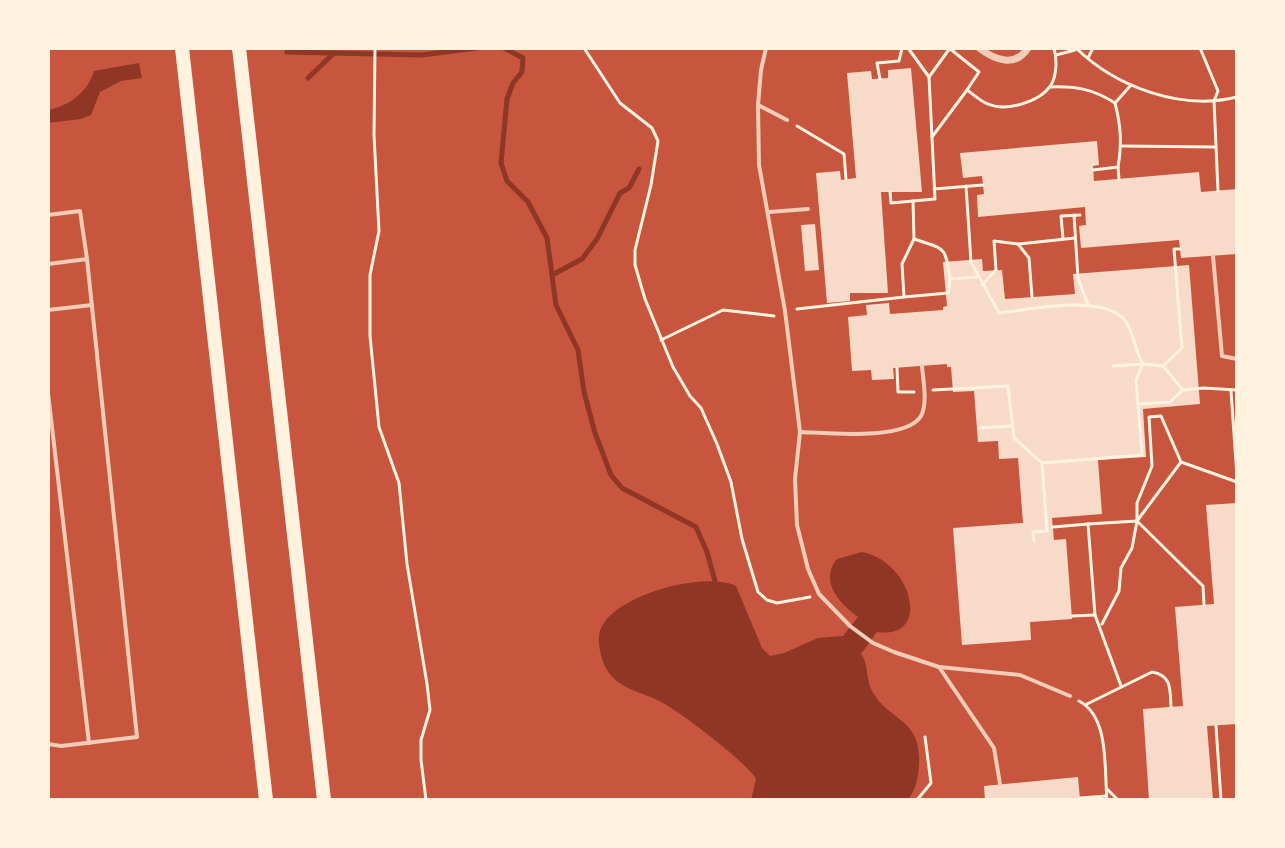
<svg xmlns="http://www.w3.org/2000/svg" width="1285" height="848" font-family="'Alegreya Sans',sans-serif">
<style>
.water{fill:#8f3625}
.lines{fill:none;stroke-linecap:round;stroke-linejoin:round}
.stream{stroke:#8f3625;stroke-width:5}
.building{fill:#f7dbc8}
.path{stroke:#fff3e0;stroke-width:3}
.service{stroke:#f1ccb7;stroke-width:4}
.minor{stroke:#f1ccb7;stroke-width:7}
.motorway{stroke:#fff3e0;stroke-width:14}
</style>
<rect width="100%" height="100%" fill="#c8553d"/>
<!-- water -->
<g class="water">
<path d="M139,63L142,78L121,81L100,92L91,115L81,119L48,123V110C69,106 88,92 94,71Z"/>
<path d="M862,552C913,562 932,640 877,632L861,654C868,662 866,678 871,689C887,722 922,716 919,765C918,778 916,789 908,800H751L756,779C750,765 678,710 661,702C643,692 622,690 609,673C601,662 595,638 602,626C619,594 705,571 736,586L762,648L770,656L784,653L818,638L843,636L858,617C839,603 819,581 837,559Z"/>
</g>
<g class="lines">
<!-- stream -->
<g class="stream">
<path d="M504,48L523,58L522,72L513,83L507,99L501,163L507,181L528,202L547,238L556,305L578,350L584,392L595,433L611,475L622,488L696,527L707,552L716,585"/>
<path d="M287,52L422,55L477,48"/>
<path d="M308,78L333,54"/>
<path d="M552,275L582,259L597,239L620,193L629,188L639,169"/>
</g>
</g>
<!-- building -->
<g class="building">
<path d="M911,68L922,192H881L888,293H850V301L827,303L816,173L840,171L841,180L856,178L847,73L871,71L872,79L888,78V70Z"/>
<path d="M1097,141L1099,165L1093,166L1094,181L1199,172L1201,192L1237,189V254L1181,258L1179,240L1081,248L1079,226L1086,225L1085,207L978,217L977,195L984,194L982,176L963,178L960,153Z"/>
<path d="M815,224L819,270L805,271L801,225Z"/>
<path d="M982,259L983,271L1002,270L1005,299L1075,294L1073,274L1189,265L1200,404L1143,409L1146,457L1098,460L1102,514L1052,518L1054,540L1066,539L1072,619L1030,622L1031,640L962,645L953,528L1023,523L1018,458L999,459L998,441L978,442L974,391L953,392L951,367H947V364L893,368L894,379L872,380L871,370L852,371L848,317L867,315L866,305L889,303L890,314L943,310V307L947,306L943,262Z"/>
<path d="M1237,503V724L1207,726L1213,800H1149L1143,709L1183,706L1175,607L1214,604L1206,505Z"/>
<path d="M1078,777L1080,800H985L984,786Z"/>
</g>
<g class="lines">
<!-- path -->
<g class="path">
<path d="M375,48L374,135L379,231L370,275V336L379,427L399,483L407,564L427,684L430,710L421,740V760L426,800"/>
<path d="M584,48L620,103L652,128L658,141L651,185L635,250V265L645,299L673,367L690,396L701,408L717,444L731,482L742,539L758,592L767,600L777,603L810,597"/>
<path d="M908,48L929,77"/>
<path d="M949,48L979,72L967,90"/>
<path d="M1076,48C1116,87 1181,111 1237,97"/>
<path d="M1200,48L1218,91L1214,101L1218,191"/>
<path d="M1056,55L1075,50"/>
<path d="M1088,58L1093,48"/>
<path d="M880,79L877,63L899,61L902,48"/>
<path d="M1050,87C1076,86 1093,89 1115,103C1121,126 1122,144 1118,167L1093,170"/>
<path d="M1115,103L1131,85"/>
<path d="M797,126L844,154L846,179"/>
<path d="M932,137L967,90C973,94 981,102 988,104C1006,112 1040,102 1051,85C1057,75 1057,59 1054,48"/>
<path d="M1123,146L1215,147"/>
<path d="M1118,167L1119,179"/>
<path d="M966,186L971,262L999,313C1030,310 1107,292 1127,323C1134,336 1135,351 1143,364L1163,366L1183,390L1203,388L1237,390"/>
<path d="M934,189L983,185"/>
<path d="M890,192L891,203L935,199L929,77L950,48"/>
<path d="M1074,215L1078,278L1088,305"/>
<path d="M914,239C946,250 945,245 950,279"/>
<path d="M1063,239L1061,216L1080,215"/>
<path d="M1019,244L1075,238"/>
<path d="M982,285L996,270L994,241L1018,244L1029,258L1032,297"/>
<path d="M904,297L948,293L950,279L976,277"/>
<path d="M797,309L904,297L902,264L914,239L913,201"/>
<path d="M661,340L723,310L774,316"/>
<path d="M1113,366L1143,364L1136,380L1138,404"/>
<path d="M1163,366L1182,348L1174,249H1180"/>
<path d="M897,368L898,392H914"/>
<path d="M933,390L1008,386L1014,438L1042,463"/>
<path d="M1231,391L1237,477"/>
<path d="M979,428L1011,426"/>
<path d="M1137,521L1181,462L1237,482"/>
<path d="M1053,527L1088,524"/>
<path d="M1034,541L1033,532L1047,531L1042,463L1142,455L1138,404L1170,402L1183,390"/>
<path d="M1072,616L1095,615"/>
<path d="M1102,624L1119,591L1121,568L1132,548L1137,521V503L1152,466L1149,417L1161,416L1181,462"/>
<path d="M1121,686L1095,615L1088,524L1137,521L1203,586L1204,605"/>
<path d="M1079,701C1110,717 1104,770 1107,800"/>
<path d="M1087,704L1152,672C1172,675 1170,690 1171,707"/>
<path d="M1216,726L1221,800"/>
<path d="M1107,789L1118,800"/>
<path d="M1080,798L1106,796"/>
<path d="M917,800L931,783L925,737"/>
</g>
<!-- service -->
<g class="service">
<path d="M766,48L761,70L758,105L759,165L785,311L800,432L795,479L797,525L808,569L819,594L850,626L873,643L894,652L939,667L1020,675L1070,696"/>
<path d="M758,105L787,120"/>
<path d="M769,212L808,209"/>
<path d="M48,215L80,211L87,259"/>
<path d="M1213,256L1222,356L1237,359"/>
<path d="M48,264L87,259L137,737L61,746L48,744"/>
<path d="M48,310L92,305"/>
<path d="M48,393L89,743"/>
<path d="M800,432C827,433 906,441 921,416C928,403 923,380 922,366"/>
<path d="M939,667L994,748L1000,784"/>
</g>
<!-- minor -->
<path class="minor" d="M979,48C995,60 1015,68 1028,48"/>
<!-- motorway -->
<g class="motorway">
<path d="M182,48L266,800"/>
<path d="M239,48L324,800"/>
</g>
</g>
<!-- border -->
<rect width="1285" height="848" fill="none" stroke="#fff3e0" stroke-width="100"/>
</svg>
